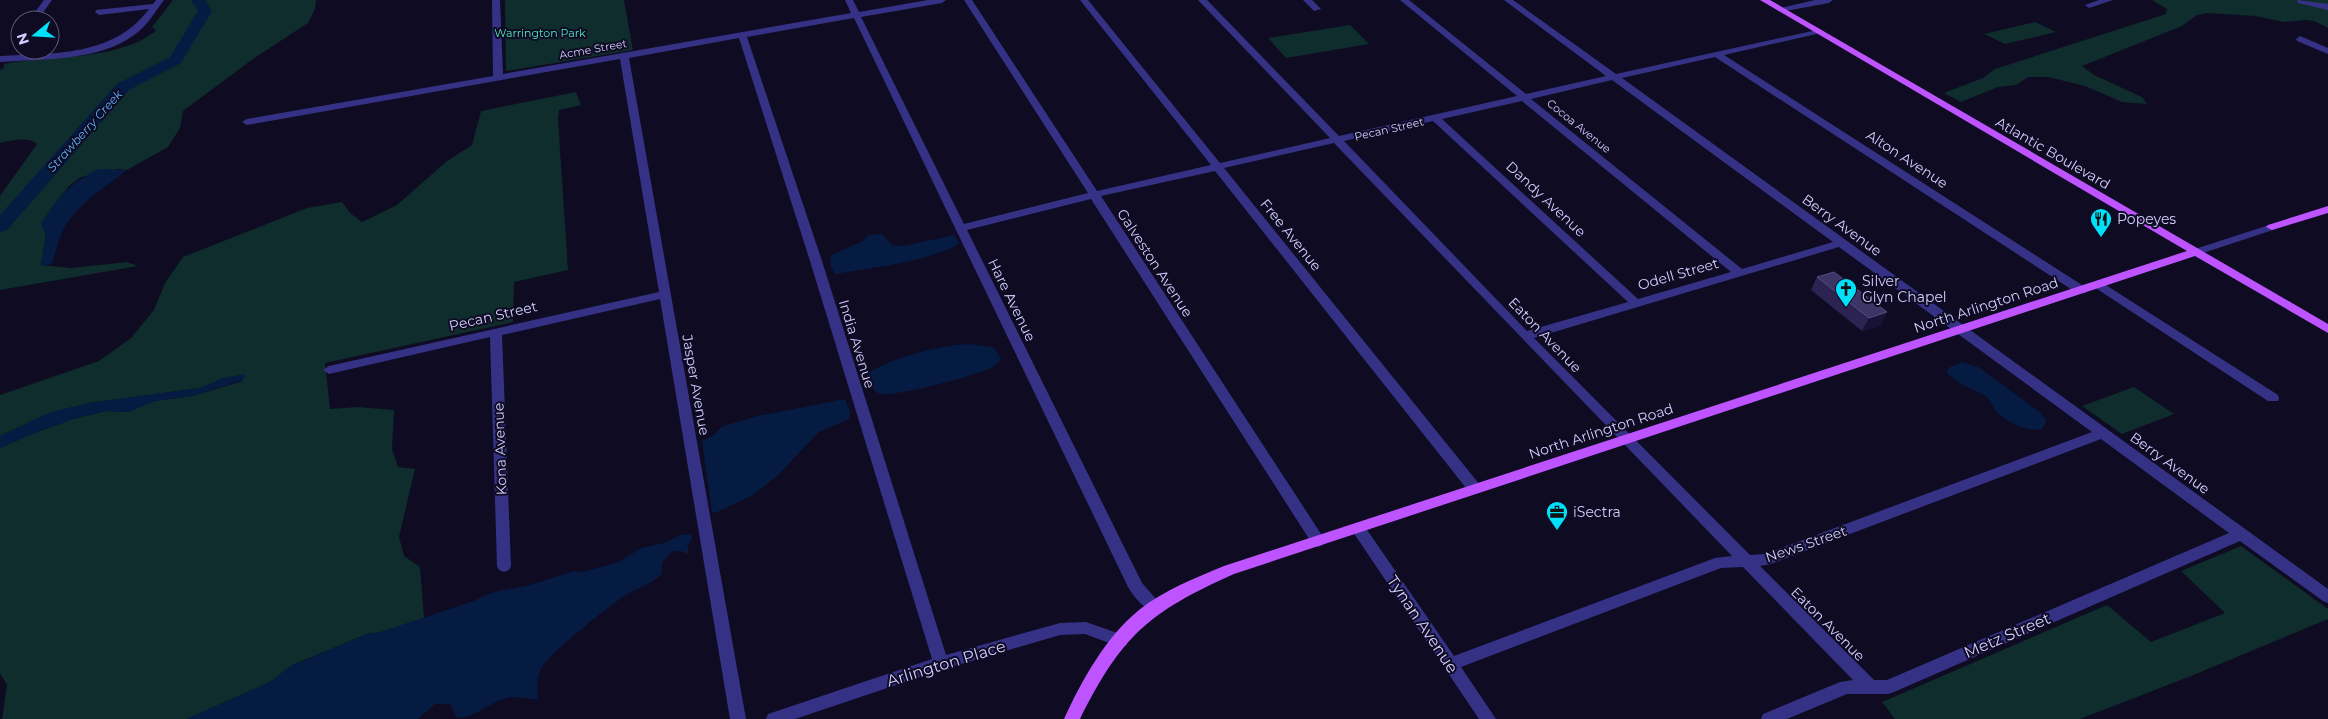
<svg xmlns="http://www.w3.org/2000/svg" width="2328" height="719" font-family="Montserrat,sans-serif">
<style>
.green{fill:#0e2d2c}
.water{fill:#051b42}
.lines{fill:none;stroke-linecap:round;stroke-linejoin:round}
.river{fill:#051b42;fill-rule:evenodd}
.minor{fill:#353286;fill-rule:evenodd}
.major{fill:#be54ff;fill-rule:evenodd}
.wall{fill:#2c2352}
.shaded-wall{fill:#191237}
.building{fill:#3d3565;stroke:#554d7d}
.labels{text-anchor:middle;stroke-width:4;stroke-linejoin:round;paint-order:stroke}
.far-park-label{font-size:11px;fill:#4eeac2;stroke:#0f0b22}
.far-street-label{font-size:11px;fill:#d2cdff;stroke:#0f0b22}
.far-water-label{font-size:12px;font-style:italic;fill:#5bb4ff;stroke:#0f0b22}
.street-label{font-size:14px;fill:#d2cdff;stroke:#0f0b22}
.poi-label{font-size:14px;fill:#d2cdff;stroke:#0f0b22;text-anchor:start}
.near-street-label{font-size:16px;fill:#d2cdff;stroke:#0f0b22}
</style>
<rect width="100%" height="100%" fill="#0f0b22"/>
<!-- green -->
<g class="green">
<path d="M173,0H316L315,9L308,23L253,59L183,111L180,128L168,147L127,170L118,169L81,177L69,186L50,210L41,265L71,268L127,262L138,266L0,290V196L37,144C28,136 11,141 0,143V70L4,68V64C52,54 115,62 156,31L152,27Z"/>
<path d="M505,0H624L633,50L506,71Z"/>
<path d="M2152,0H2328V28L2314,21L2306,20L2284,22L2255,16L2208,13L2197,15L2182,26L2082,66L2094,75L2142,97L2147,104L2122,102L2085,86L2048,77H2028L2016,85L1998,87L1961,102L1944,93L1983,78L1995,69L2166,14L2167,9Z"/>
<path d="M2035,22L2056,32L2005,44L1984,34Z"/>
<path d="M1350,25L1369,44L1286,58L1268,38Z"/>
<path d="M576,92L581,105L559,110L558,119L568,270L514,282L513,322L325,363L330,409L358,407L394,410L392,449L398,467L415,469L399,537L404,556L420,567L424,618L381,632L367,634L302,661L291,666L270,682L187,719H2L7,685L0,673V448L37,432L73,419L106,411L128,412L155,401L192,396L243,381L224,378L200,388L89,403L49,413L0,436V395L99,361L131,338L154,310L165,283L183,257L307,208L342,202L350,213L362,222L397,205L447,161L472,145L481,111Z"/>
<path d="M2134,387L2174,414L2122,434L2082,406Z"/>
<path d="M2241,546L2328,609V619L2191,676L2080,719H1895L1882,702L2107,605L2151,642L2225,613L2181,571Z"/>
</g>
<!-- water -->
<g class="water">
<path d="M99,169L127,170C104,188 78,203 64,229C58,239 56,252 52,263L46,266L41,265L46,236L41,224C57,198 71,182 99,169Z"/>
<path d="M882,234L892,245L903,246L955,235L959,244C923,263 875,267 835,274L831,267L830,258L833,254L861,242L869,235Z"/>
<path d="M969,344L993,347L1001,359C999,361 998,364 996,365C985,374 895,397 881,394C872,392 868,381 868,373C896,356 936,346 969,344Z"/>
<path d="M1962,362L1978,367L2040,412L2047,421L2042,429C2026,432 2007,423 1996,411C1991,405 1991,400 1984,395C1971,388 1958,384 1947,373L1948,368Z"/>
<path d="M245,374L243,380L192,396L155,401L128,412L106,411L73,419L37,432L0,448V436L49,413L89,403L200,388L224,378Z"/>
<path d="M845,399L850,412L849,419L819,432L778,475L753,495L715,513L712,512L702,441L711,437L723,426L758,416Z"/>
<path d="M691,534L692,539L688,545V554L681,551H672L662,563V574C652,583 641,587 629,593C612,603 548,654 541,669C536,678 537,690 538,700C529,699 516,695 507,698C491,702 472,719 457,718L450,704H435L418,719H187L270,682L291,666L367,634L381,632L471,602L494,592L530,585L574,571L583,572L619,562L641,548L665,543L680,535Z"/>
</g>
<g class="lines">
<!-- river -->
<path class="river" d="M191,0H205L212,11L181,63L129,90L7,230L0,232V215L117,84L170,57L198,11Z"/>
<!-- minor -->
<g class="minor">
<path d="M44,0H52L42,14H36L35,12Z"/>
<path d="M156,0H164C155,12 147,26 134,35C100,61 41,59 0,62V56C54,53 113,57 149,9L99,15L95,12L96,10L153,4Z"/>
<path d="M492,0H500L503,74L851,13L845,0H853L859,12L928,0H946L942,3L861,17L964,224L1088,193L964,0H972L1097,191L1211,165L1080,0H1088L1220,163L1330,138L1198,0H1207L1339,136L1517,96L1400,0H1409L1526,94L1606,76L1504,0H1513L1616,74L1821,29V33L1724,55L2085,287L2087,290L2085,293H2077L1715,57L1622,78L2328,589V603L2323,601L2240,541L1894,692L1888,694H1847L1787,719H1761L1763,714L1840,682L1853,680L1743,567L1721,568L1461,667L1496,719H1479L1353,532L1351,528L1353,524L1358,523L1363,524L1454,656L1715,558L1732,556L1334,143L1224,168L1480,485L1482,489L1480,493H1470L1215,171L1101,196L1323,537L1325,541L1323,545L1318,547L1313,545L1091,199L967,230L1142,583L1163,607L1160,611C1148,615 1134,597 1128,587L854,18L747,37L822,261L946,655L1060,623L1086,622L1126,636L1128,641L1126,646L1120,647L1085,634L1060,635L941,670L795,719H766L768,714L774,712L932,659L810,261L739,38L629,58L746,719H730L660,299L502,335L511,566L509,570L504,572L499,570L497,566L490,337L329,374L323,370L329,366L659,292L620,59L247,125L242,122L247,119L493,76ZM1612,80L1833,242L1742,269L1531,99ZM1522,101L1731,272L1638,299L1442,119ZM1433,121L1628,302L1527,331L1344,141ZM1839,247L2092,432L1765,554L1750,555L1534,338ZM2101,439L2229,533L1887,680H1874L1760,566L1771,564Z"/>
<path d="M1303,0H1312L1321,9L1314,11Z"/>
<path d="M1815,0H1833L1829,3L1780,12L1776,9Z"/>
<path d="M2099,0H2113L2089,8L2085,5Z"/>
<path d="M2297,0L2328,4V10L2298,3Z"/>
<path d="M2300,36L2328,48V54L2297,41L2296,39Z"/>
<path d="M2272,224L2276,225L2278,227L2276,229L2200,254H2192L2190,252L2192,250Z"/>
<path d="M2098,280L2278,395L2279,398L2278,401H2268L2094,287L2092,284Z"/>
</g>
<!-- major -->
<g class="major">
<path d="M1760,0H1770L2328,324V333L2195,256L1234,574C1149,612 1122,635 1080,719H1064C1082,680 1105,638 1139,610C1164,590 1195,578 1224,566L2187,251Z"/>
<path d="M2328,206V213L2272,230L2266,227L2268,225Z"/>
</g>
</g>
<!-- wall -->
<path class="wall" d="M1817,277L1881,326L1862,331L1811,290Z"/>
<!-- shaded-wall -->
<path class="shaded-wall" d="M1887,312L1881,326L1862,331L1869,318Z"/>
<!-- building -->
<path class="building" d="M1834,272L1887,312L1869,318L1817,277Z"/>
<!-- icons -->
<defs>
<g id="restaurant-pin" transform="scale(1.125)"><path d="M0 17L-7.5 6A9.5 9.5 0 1 1 7.5 6Z" fill="#00e0f8" stroke="#0f0b22"/><path d="M-5-6h1v4h1v-4h1v4h1v-4h1v5L-1.5 .5V6h-2V.5L-5-1ZM5-6V6H3V1.5H1.5Q1.5-4 5-6Z" fill="#111"/></g>
<g id="church-pin" transform="scale(1.125)"><path d="M0 17L-7.5 6A9.5 9.5 0 1 1 7.5 6Z" fill="#00e0f8" stroke="#0f0b22"/><path d="M-1.2-6h2.4v3.5h3.3v2.4h-3.3V6h-2.4V-.1h-3.3v-2.4h3.3Z" fill="#111"/></g>
<g id="office-pin" transform="scale(1.125)"><path d="M0 17L-7.5 6A9.5 9.5 0 1 1 7.5 6Z" fill="#00e0f8" stroke="#0f0b22"/><path d="M-6-3h4V-5.5h4V-3h4V5H-6ZM-1-4.5V-3h2v-1.5ZM-6 0V1H6V0Z" fill="#111"/></g>
</defs>
<g fill-rule="evenodd">
<use href="#restaurant-pin" x="2101" y="219"/>
<use href="#church-pin" x="1846" y="289"/>
<use href="#office-pin" x="1557" y="512"/>
</g>
<g class="labels">
<!-- far-park labels -->
<g class="far-park-label">
<text x="540" y="37">Warrington Park</text>
</g>
<!-- far-street labels -->
<g class="far-street-label">
<text transform="translate(593 49) rotate(-10)" y="4">Acme Street</text>
<text transform="translate(1579 126) rotate(39)" y="4">Cocoa Avenue</text>
<text transform="translate(1389 129) rotate(-13)" y="4">Pecan Street</text>
</g>
<!-- far-water labels -->
<g class="far-water-label">
<text transform="translate(85 131) rotate(-48)" y="4">Strawberry Creek</text>
</g>
<!-- street labels -->
<g class="street-label">
<text transform="translate(2053 153) rotate(30)" y="5">Atlantic Boulevard</text>
<text transform="translate(1907 159) rotate(33)" y="5">Alton Avenue</text>
<text transform="translate(1546 199) rotate(43)" y="5">Dandy Avenue</text>
<text transform="translate(1842 225) rotate(36)" y="5">Berry Avenue</text>
<text transform="translate(1291 235) rotate(51)" y="5">Free Avenue</text>
<text transform="translate(1155 263) rotate(57)" y="5">Galveston Avenue</text>
<text transform="translate(1678 274) rotate(-16)" y="5">Odell Street</text>
<text transform="translate(1012 300) rotate(64)" y="5">Hare Avenue</text>
<text transform="translate(1986 305) rotate(-18)" y="5">North Arlington Road</text>
<text transform="translate(493 316) rotate(-13)" y="5">Pecan Street</text>
<text transform="translate(1545 335) rotate(46)" y="5">Eaton Avenue</text>
<text transform="translate(857 344) rotate(73)" y="5">India Avenue</text>
<text transform="translate(696 385) rotate(80)" y="5">Jasper Avenue</text>
<text transform="translate(1601 431) rotate(-18)" y="5">North Arlington Road</text>
<text transform="translate(500 449) rotate(-92)" y="5">Kona Avenue</text>
<text transform="translate(2170 463) rotate(36)" y="5">Berry Avenue</text>
<text transform="translate(1806 544) rotate(-19)" y="5">News Street</text>
<text transform="translate(1828 624) rotate(45)" y="5">Eaton Avenue</text>
</g>
<!-- poi labels -->
<g class="poi-label">
<text x="2117" y="224">Popeyes</text>
<text x="1862" y="286">Silver<tspan x="1862" dy="16">Glyn Chapel</tspan></text>
<text x="1573" y="517">iSectra</text>
</g>
<!-- near-street labels -->
<g class="near-street-label">
<text transform="translate(1423 624) rotate(56)" y="6">Tynan Avenue</text>
<text transform="translate(2007 635) rotate(-23)" y="6">Metz Street</text>
<text transform="translate(946 663) rotate(-17)" y="6">Arlington Place</text>
</g>
</g>
<!-- north arrow -->
<g transform="translate(35 35) rotate(252)"><circle r="24" fill="#0f0b22" stroke="#5d597a"/>
<path d="M0-4L9 19L0 12L-9 19Z" fill="#00e0f8"/>
<text y="-8" font-size="14" font-weight="bold" text-anchor="middle" fill="#d2cdff">N</text>
</g>
</svg>
